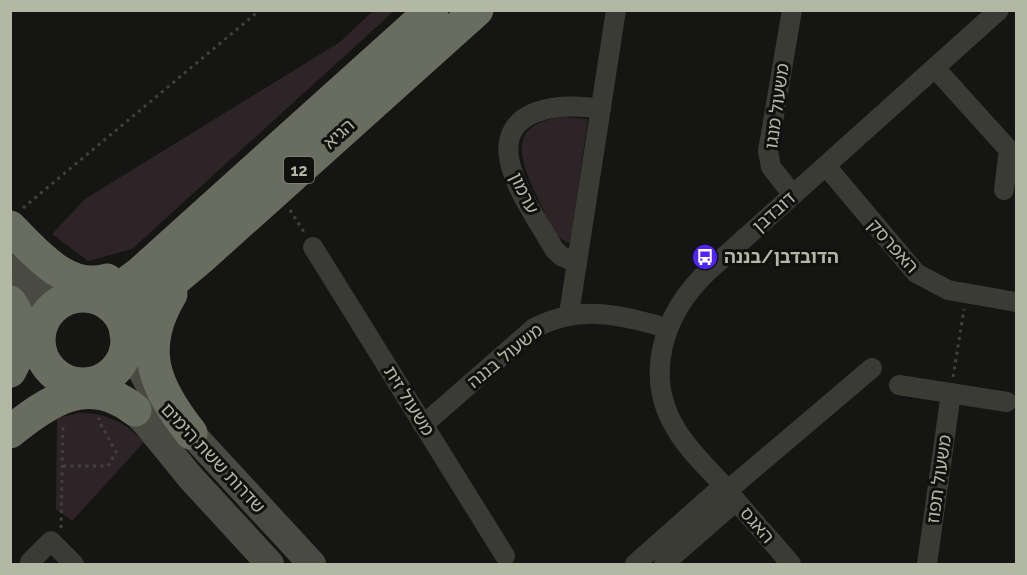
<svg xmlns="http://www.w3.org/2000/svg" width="1027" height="575" font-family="Raleway,'Noto Sans Hebrew',sans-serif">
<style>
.green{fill:#2e2427}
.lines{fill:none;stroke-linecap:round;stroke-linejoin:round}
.path{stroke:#40423a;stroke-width:3;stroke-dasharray:3 4.5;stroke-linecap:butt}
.street{stroke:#393b34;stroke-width:20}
.secondary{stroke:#494b42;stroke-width:28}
.highway{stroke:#696d60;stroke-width:33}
.labels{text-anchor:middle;stroke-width:6;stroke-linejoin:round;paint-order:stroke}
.shield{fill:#10110f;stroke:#828677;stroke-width:1.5}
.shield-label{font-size:16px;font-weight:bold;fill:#b3b8a4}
.street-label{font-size:18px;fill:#b3b8a4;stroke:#10110f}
.poi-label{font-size:18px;font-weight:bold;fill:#b3b8a4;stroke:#10110f;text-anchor:start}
</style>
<rect width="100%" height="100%" fill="#151614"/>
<!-- green -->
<g class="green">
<path d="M374,10L394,11L132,249L88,261L52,234L85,199L340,42Z"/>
<path d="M565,117L588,119L570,243C553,239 546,215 539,200C519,161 505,122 565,117Z"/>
<path d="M80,413C107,413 126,423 144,442L72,521L56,509L57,418Z"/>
</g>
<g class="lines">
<!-- path -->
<g class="path">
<path d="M23,208L260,10"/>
<path d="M290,210L304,232"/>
<path d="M953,377L964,309"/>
<path d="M63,466H108L116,452L99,421V418"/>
<path d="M61,528L63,424"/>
</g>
<!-- street -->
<g class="street">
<path d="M792,10L768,151L771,167L793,195"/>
<path d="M935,68L1009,150L1004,190"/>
<path d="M826,166L916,273L948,290L1016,302"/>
<path d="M313,247L505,556"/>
<path d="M577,263L561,256L554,249C539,222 517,193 510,163C497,106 563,102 601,109"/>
<path d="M569,314L616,10"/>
<path d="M899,385L1007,402"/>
<path d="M423,425L534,328C582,304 618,315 668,328"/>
<path d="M727,491L872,368"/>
<path d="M30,562L51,541L74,564"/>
<path d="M635,564L723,486"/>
<path d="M664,564L736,501"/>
<path d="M791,564C769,538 745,512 723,485C707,467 688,450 676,429C643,375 664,314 706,273L999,10"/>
<path d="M927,564L951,393"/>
</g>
<!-- secondary -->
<g class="secondary">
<path d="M10,246C31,269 46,290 78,296"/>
<path d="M10,282L31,301L41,328"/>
<path d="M126,343L154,393L312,564"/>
<path d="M117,395L146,423L190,477L270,564"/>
</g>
<!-- highway -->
<g class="highway">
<path d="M10,227C35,252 67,292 107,280"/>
<path d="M171,294C138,349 154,386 191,433"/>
<circle cx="83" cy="340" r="44"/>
<path d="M95,297L117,290L140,273L432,10"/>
<path d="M10,302C27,327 24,346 10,371"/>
<path d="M126,334C148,298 172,283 203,256L477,10"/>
<path d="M10,432C48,401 89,373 135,410"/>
</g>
</g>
<!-- icons -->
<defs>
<g id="bus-disc" transform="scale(1.35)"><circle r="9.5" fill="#5123ff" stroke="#10110f"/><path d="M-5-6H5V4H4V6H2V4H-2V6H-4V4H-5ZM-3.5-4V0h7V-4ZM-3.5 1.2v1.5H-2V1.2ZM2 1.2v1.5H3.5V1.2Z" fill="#fff"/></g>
</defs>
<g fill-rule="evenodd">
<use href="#bus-disc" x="705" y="257"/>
</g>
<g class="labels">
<!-- shield labels -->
<rect class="shield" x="284" y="157" width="30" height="26" rx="4.5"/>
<g class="shield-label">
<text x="299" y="176">12</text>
</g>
<!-- street labels -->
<g class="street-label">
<text transform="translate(777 106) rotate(-82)" y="6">משעול מנגו</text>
<text transform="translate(339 134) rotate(-42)" y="6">הגיא</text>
<text transform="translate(524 193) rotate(64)" y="6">ערמון</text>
<text transform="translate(774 212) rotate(-42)" y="6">דובדבן</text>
<text transform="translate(893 246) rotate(48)" y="6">האפרסק</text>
<text transform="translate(505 356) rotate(-39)" y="6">משעול בננה</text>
<text transform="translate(409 401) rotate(58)" y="6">משעול זית</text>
<text transform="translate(213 458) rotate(47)" y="6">שדרות ששת הימים</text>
<text transform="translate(939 479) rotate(-82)" y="6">משעול תפוז</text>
<text transform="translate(757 525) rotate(49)" y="6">האגס</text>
</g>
<!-- poi labels -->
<g class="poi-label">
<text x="724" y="263">הדובדבן/בננה</text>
</g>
</g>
<!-- border -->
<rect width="1027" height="575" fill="none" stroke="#b3b8a4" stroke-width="24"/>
</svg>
